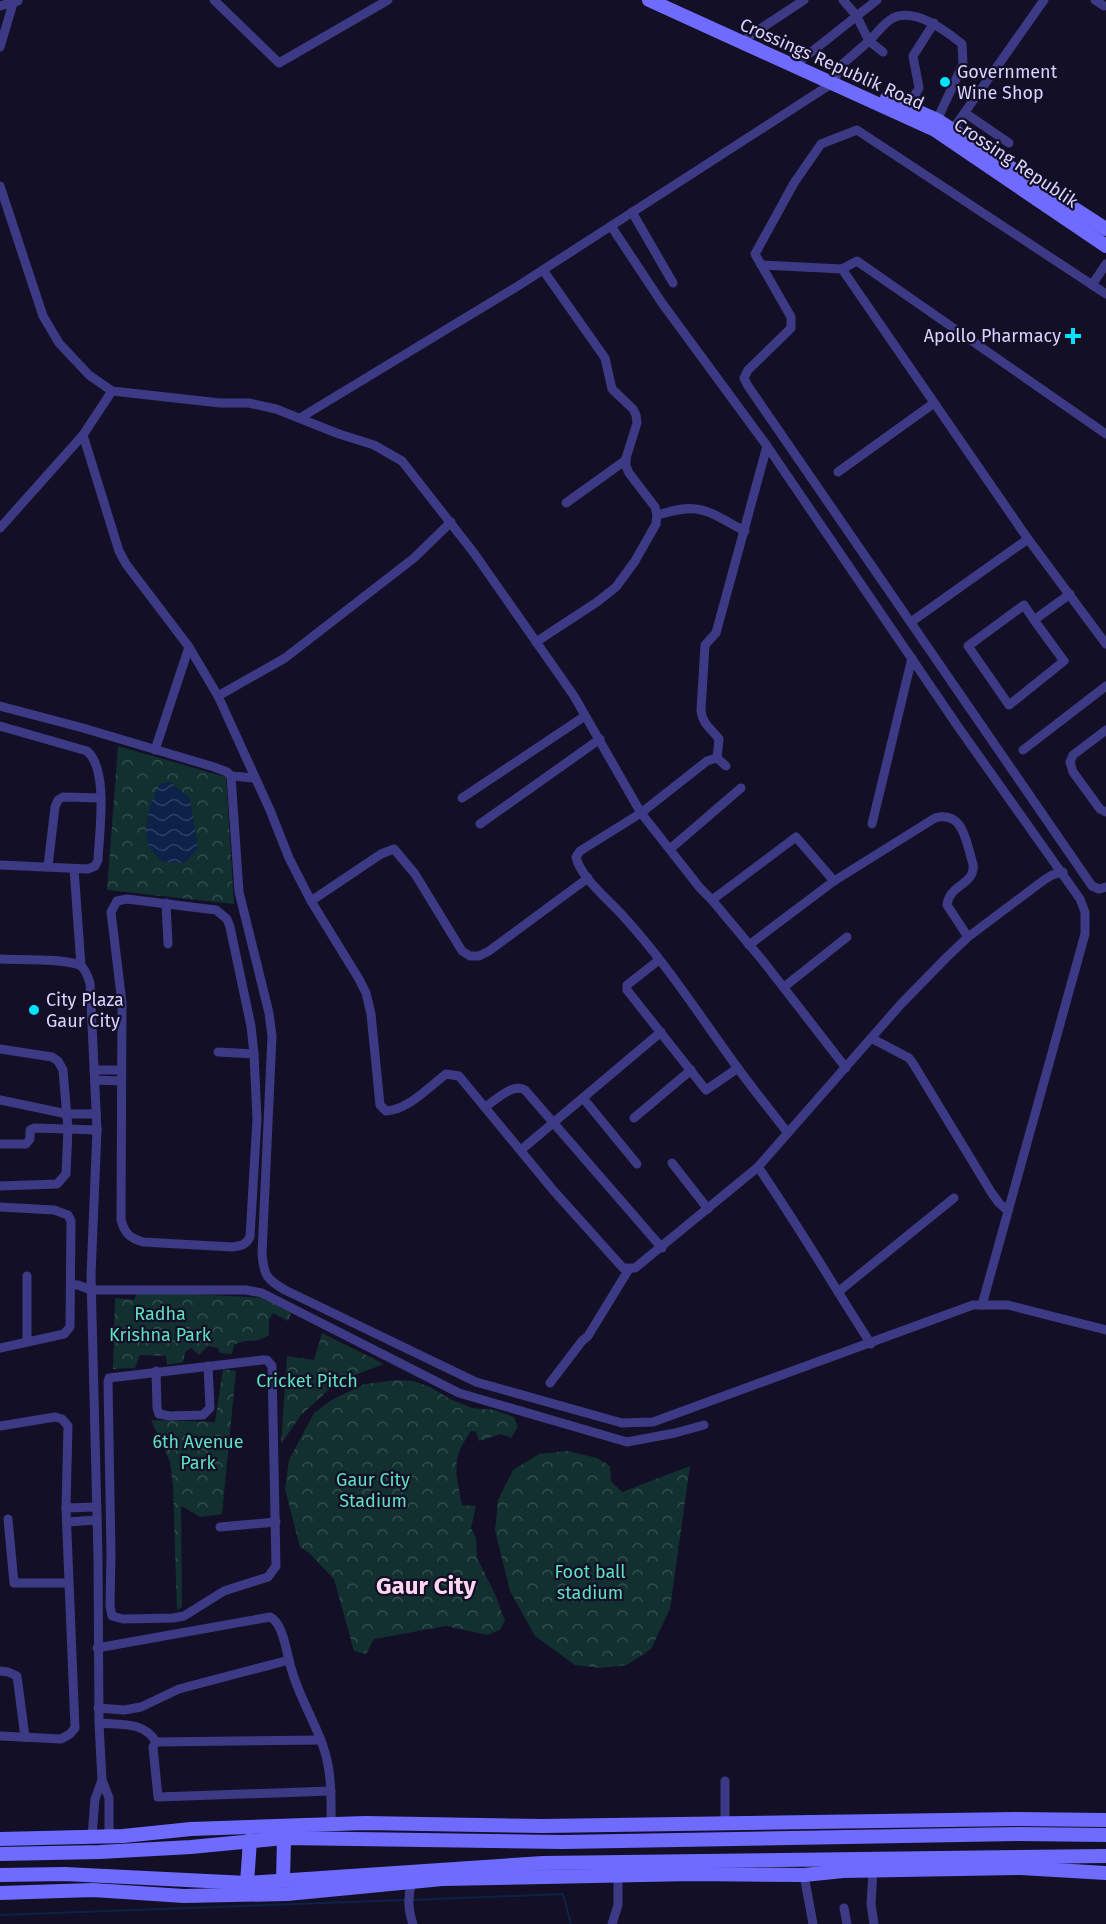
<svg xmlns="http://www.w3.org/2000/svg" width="1106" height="1924" font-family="'Fira Sans',sans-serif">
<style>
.forest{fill:url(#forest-crowns)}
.water{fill:url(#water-waves)}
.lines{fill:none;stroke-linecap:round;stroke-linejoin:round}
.stream{stroke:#0c2248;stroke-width:2}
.street{stroke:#3d3a85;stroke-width:9}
.secondary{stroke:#6f6bff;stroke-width:14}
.poi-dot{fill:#00e5ff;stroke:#130f26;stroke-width:2}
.labels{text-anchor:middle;stroke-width:4.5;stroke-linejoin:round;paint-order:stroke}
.street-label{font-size:18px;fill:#d9d4ff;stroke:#130f26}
.poi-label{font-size:18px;fill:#d9d4ff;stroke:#130f26;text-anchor:start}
.park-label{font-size:18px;fill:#5fe0c0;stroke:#130f26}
.district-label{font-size:24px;font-weight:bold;fill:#ffd6f0;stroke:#130f26}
</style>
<defs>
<pattern id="forest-crowns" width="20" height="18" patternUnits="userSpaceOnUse" patternTransform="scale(1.5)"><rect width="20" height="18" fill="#12302f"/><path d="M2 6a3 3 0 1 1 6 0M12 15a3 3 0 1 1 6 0" fill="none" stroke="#344d4e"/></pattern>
<pattern id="water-waves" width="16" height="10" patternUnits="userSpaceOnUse" patternTransform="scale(1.5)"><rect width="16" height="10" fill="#0c2248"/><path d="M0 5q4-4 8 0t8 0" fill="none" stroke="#2f4163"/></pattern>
</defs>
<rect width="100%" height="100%" fill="#130f26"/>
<!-- forest -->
<g class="forest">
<path d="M118,746L226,777L234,904L107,890Z"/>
<path d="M138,1291L263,1298L291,1313L288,1321L273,1313L269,1320V1335C254,1345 249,1337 234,1345L232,1354L220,1353L218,1348L208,1346L199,1355L191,1348L185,1352L183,1362L167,1365L166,1356L140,1355L135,1368L113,1369L115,1298L134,1300Z"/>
<path d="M322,1333L384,1364L337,1382L301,1415L281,1444L287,1356L314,1360Z"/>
<path d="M223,1369L236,1371L222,1514L201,1517L181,1506L182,1607L177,1610L173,1486L170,1462L151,1420L215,1422Z"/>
<path d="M397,1380L413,1381L430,1387L450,1399L472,1408L495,1410L514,1417L518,1427L511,1438L501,1434L479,1441L476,1432L471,1431C450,1461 456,1471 462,1505L476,1506L471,1528L476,1538L477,1558L495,1594L505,1621L500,1630L487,1635L446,1626L374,1639L366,1654L354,1651L334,1579L309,1553L300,1547L285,1489L289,1460L314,1413L333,1399L365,1384Z"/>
<path d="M567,1451L597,1458L610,1466L611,1481L622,1492L690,1466L670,1609L651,1649L627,1665L600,1668L575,1665L535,1636L510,1591L495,1531L498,1500L513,1470L539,1454Z"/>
</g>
<!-- water -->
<path class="water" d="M170,782L190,798L198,849L184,863L163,862C159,858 153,853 150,848C141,831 151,799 160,784Z"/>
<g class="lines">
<!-- stream -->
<g class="stream">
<path d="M411,1900L563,1894L571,1924"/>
<path d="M0,1915L405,1900"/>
</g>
<!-- street -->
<g class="street">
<path d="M214,0L279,63L388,0"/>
<path d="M1095,0L1104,6"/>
<path d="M0,6L18,1"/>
<path d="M748,37L804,0"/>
<path d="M0,47L14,0"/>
<path d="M883,52L869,41C876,34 885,22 893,18C915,7 946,31 962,44L963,64L937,120"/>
<path d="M800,61L877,0"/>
<path d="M908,107L919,88L913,56L934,23"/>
<path d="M965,113L1009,143"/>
<path d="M953,129L1044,0"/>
<path d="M0,186L43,316L59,343L89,375L112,391L220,403H249L276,409L339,434L374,445L402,461L474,553L574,696L641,813L700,888L712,900L763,961L846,1068"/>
<path d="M632,212L673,283"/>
<path d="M611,226L662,303L767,446L959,728L1080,899L1085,912V934L982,1305"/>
<path d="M761,265L842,269L1028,539L1106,644"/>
<path d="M842,269L857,261L1106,434"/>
<path d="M1092,285L1106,264"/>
<path d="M1106,294L857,130L821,144L794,183L755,254L791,317V328L787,332L748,370L744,378L748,386L1092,886L1099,889L1106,887"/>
<path d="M300,418L518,286L831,84L836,77L838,68L869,41L856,15L843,0"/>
<path d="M83,435L119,551L126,564L189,647L218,696L270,810L289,858L311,901L359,979L366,993L371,1014L380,1105L386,1111C408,1110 429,1087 446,1074L459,1076L553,1190L623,1268H635L758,1167L901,1004L947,957L968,937L1044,880L1052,875L1063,872"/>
<path d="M838,472L934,403"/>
<path d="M566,503L626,460"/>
<path d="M657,515C670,512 683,507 696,509C713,511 730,524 745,531"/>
<path d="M0,528L83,435L112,391"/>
<path d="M1034,620L1064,661L1009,705L968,646L1024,605L1034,620L1070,594"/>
<path d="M911,622L1028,539"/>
<path d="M536,642L597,602L616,587L635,561L656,524L657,515L655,507L629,473L626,466V458L637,423L636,415L633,409L612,389L605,358L543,270"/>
<path d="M218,696L285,658L414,558L451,522"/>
<path d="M0,706L83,728L214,767L227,772L231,776L239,892L269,1013L272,1036L262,1254C264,1275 266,1279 285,1290L476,1382L622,1423L653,1422L973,1305H1008L1106,1330"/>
<path d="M0,726L87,751C109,770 99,833 98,860L95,866L88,869L0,865"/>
<path d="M1106,730L1073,755L1070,762L1073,772L1100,809L1106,812"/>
<path d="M155,750L189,647"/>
<path d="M1023,750L1106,686"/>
<path d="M717,758L719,739C711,728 702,724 701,710L705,645L716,633L767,446"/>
<path d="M726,766L717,758L707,761L641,813L580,851L576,857C580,877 610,901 624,917C666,963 700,1016 737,1067C753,1089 770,1110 787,1132"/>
<path d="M231,776L254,778"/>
<path d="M462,798L585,716"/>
<path d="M480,824L600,739"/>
<path d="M872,824L912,658"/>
<path d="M670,849L741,788"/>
<path d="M48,866L55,807L58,800L63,797L101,798"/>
<path d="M74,869L81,966"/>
<path d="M127,899L216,910L227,919L230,927L251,1026L254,1054L257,1119L250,1237C246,1245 241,1246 232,1247L143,1242C130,1238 125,1234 121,1220L122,1003L111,912L117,901Z"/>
<path d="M712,900L796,837L834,881"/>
<path d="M311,901L381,854L394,849L415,874L462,951L470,956H479L489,951L588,878"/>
<path d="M166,903L168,944"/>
<path d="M749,945L834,881L935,818C964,810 966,843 973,864C976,885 949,884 947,905L968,937"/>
<path d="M0,959C17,960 69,958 81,966C86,970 88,977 90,983L97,1130L91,1276L98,1556L99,1723L102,1780"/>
<path d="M659,960L627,985V990L706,1090L738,1068"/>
<path d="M784,987L847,937"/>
<path d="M871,1038L909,1058L914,1065L991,1192L999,1203L1008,1211"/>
<path d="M0,1049L52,1057L58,1061L63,1070L68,1129L66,1174L57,1184L0,1186"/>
<path d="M218,1052L254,1054"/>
<path d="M94,1070H121"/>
<path d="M95,1080L121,1081"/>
<path d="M583,1098L637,1164"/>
<path d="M0,1100L67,1114H96"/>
<path d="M485,1107C496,1100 512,1083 525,1090L662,1248"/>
<path d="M634,1118L691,1070"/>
<path d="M0,1144H26L30,1139V1130L34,1128L97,1130"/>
<path d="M521,1150L661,1032"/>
<path d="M672,1163L708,1209"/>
<path d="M758,1167C798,1225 833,1285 871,1344"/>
<path d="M0,1207L54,1210L68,1215L71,1221L70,1327L64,1334L0,1348"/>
<path d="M71,1285H78L91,1290H246L262,1293L459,1393L627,1442L675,1433L704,1425"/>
<path d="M838,1292L954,1198"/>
<path d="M27,1342V1276"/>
<path d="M262,1360H267L272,1366L276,1566L268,1577L224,1591L184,1616L173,1618L123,1619L112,1616L110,1606L111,1554L108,1382L109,1378Z"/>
<path d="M156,1371L157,1408L159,1414L170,1416L203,1415L210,1408L208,1366"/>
<path d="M550,1383L582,1341L588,1336L629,1269"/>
<path d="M0,1426L55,1417L62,1419L68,1426L66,1508L75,1728L70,1734L61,1739L0,1736"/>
<path d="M66,1508L96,1507"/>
<path d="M8,1519L14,1583H69"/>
<path d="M67,1522L97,1520"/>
<path d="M220,1527L276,1522"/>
<path d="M97,1648L270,1617C284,1623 287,1657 292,1671C301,1703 322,1732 328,1765C332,1784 331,1805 331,1825"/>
<path d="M0,1671L8,1672L17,1676L25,1737"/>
<path d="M98,1708L124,1710L141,1707L179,1689L289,1660"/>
<path d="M99,1723C120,1725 144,1721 156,1742"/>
<path d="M321,1740L156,1742L153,1747L158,1797L331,1791"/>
<path d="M725,1823V1781"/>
<path d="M92,1836L95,1799L102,1780L109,1798V1836"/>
<path d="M873,1871L871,1904L874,1924"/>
<path d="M804,1875L813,1924"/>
<path d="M412,1882C407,1897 408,1910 413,1924"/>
<path d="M844,1908L847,1924"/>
<path d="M612,1924L618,1905V1875"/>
</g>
<!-- secondary -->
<g class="secondary">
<path d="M649,0L935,130L1106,246"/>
<path d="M887,98L937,120L1106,229"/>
<path d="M0,1839L123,1836L191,1829L365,1823L543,1826L1015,1819L1106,1820"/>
<path d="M0,1854L100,1852L191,1847L284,1838L563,1842L1019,1834L1106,1835"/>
<path d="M0,1875L65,1874L247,1883L543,1863L1106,1856"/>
<path d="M283,1881L284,1838"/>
<path d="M247,1883L250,1840"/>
<path d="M0,1893L93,1890L184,1896L287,1894L442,1879L692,1874L804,1875L843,1871L1021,1868L1106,1873"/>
</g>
</g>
<!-- markers -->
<g class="poi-dot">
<circle cx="945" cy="82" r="6"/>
<path d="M1070 327h6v6h6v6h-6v6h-6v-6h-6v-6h6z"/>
<circle cx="34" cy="1010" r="6"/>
</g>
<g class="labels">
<!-- street labels -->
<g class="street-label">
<text transform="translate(832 64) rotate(24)" y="6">Crossings Republik Road</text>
<text transform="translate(1016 163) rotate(34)" y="6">Crossing Republik</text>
</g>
<!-- poi labels -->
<g class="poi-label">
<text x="957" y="78">Government<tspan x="957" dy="21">Wine Shop</tspan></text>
<text x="1061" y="342" text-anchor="end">Apollo Pharmacy</text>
<text x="46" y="1006">City Plaza<tspan x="46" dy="21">Gaur City</tspan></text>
</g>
<!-- park labels -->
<g class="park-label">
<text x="160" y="1320">Radha<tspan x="160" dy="21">Krishna Park</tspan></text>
<text x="307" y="1387">Cricket Pitch</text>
<text x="198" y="1448">6th Avenue<tspan x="198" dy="21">Park</tspan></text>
<text x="373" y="1486">Gaur City<tspan x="373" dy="21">Stadium</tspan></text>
<text x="590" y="1578">Foot ball<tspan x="590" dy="21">stadium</tspan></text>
</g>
<!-- district labels -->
<g class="district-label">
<text x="426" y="1594">Gaur City</text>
</g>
</g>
</svg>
